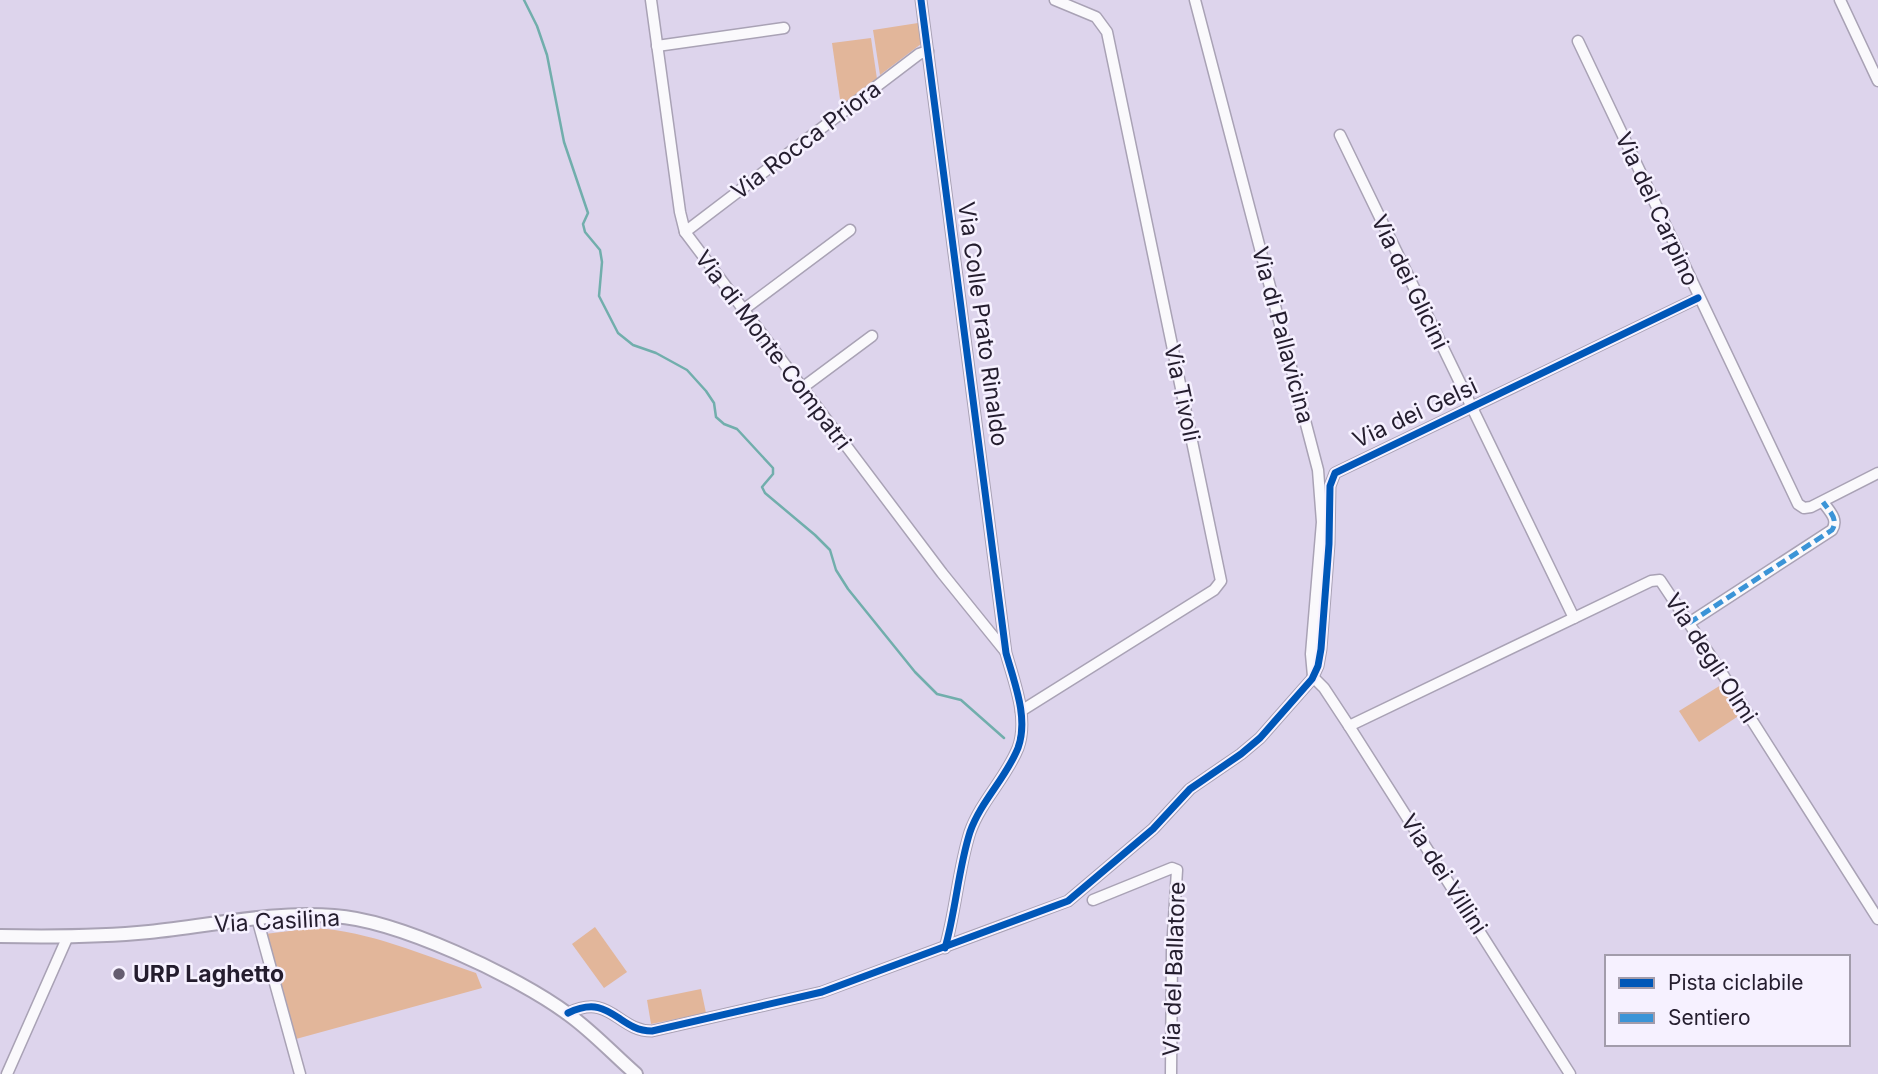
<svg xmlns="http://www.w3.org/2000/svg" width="1878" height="1074" font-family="Inter,sans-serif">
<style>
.green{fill:#e2b69a}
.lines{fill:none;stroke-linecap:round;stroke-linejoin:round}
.stream{stroke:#71aeac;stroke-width:2.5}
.minor-casing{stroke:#a9a2b5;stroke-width:13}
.major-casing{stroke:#a9a2b5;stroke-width:16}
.minor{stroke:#faf9fc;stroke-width:10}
.major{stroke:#faf9fc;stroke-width:12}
.quiet{stroke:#3b94d7;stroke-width:5;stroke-dasharray:10 5;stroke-linecap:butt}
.cycleway-casing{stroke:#f6f1ff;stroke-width:11}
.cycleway{stroke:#0057b8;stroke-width:7}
.poi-dot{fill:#655d70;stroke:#f6f1ff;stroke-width:2.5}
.labels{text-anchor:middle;stroke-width:5;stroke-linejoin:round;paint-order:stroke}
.street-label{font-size:23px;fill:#241d2e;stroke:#f6f1ff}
.poi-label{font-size:23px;font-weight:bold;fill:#241d2e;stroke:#f6f1ff;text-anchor:start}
</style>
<rect width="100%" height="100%" fill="#ddd4ec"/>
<!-- green -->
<g class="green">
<path d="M918,23L921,44L880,75L873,30Z"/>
<path d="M871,38L877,79L841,106L832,43Z"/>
<path d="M1721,685L1740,715L1699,742L1679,711Z"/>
<path d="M595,927L627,972L604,988L572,944Z"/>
<path d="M314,928C370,931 423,955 476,973L482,988L296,1039L265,934Z"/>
<path d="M701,989L706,1013L651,1024L647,1000Z"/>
</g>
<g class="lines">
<!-- stream -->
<path class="stream" d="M524,0L537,26L547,55L564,142L588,213L583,224L585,232L600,250L602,262L599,296L618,333L633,345L656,353L687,370L706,391L714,403L716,417L724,424L737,429L773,468V474L762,487L765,493L815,535L830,550L836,570L848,589L915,672L937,694L961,700L1004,738"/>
<!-- minor casing -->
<g class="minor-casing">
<g id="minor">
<path d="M651,0L680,212L685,232L942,573L1005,651"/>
<path d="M921,0L1006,653C1014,682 1029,718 1018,748C1006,778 981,801 970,832C958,870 956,910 945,948"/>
<path d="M1195,0L1318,470L1322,522L1311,654L1313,676"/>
<path d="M1840,0L1878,81"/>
<path d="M1578,41L1798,504L1804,508L1811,507L1878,473"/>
<path d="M657,46L784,28"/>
<path d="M1340,135L1574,618"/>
<path d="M685,232L919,54L928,51"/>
<path d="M743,310L850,230"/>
<path d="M802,388L872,336"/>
<path d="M1689,623L1832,530C1839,519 1829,511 1823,502"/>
<path d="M1313,677L1324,688L1349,726L1570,1074"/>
<path d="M1021,711L1214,590L1221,581L1107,32L1096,17L1055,0"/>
<path d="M1349,726L1651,581L1660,580L1718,667L1878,919"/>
<path d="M1093,900L1172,868L1177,870L1172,951L1171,1074"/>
<path d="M257,918L300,1074"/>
<path d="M568,1013C611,992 617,1031 652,1031L822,992L1068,901L1153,829L1190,789L1241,754L1260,738L1312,679L1318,666L1321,649L1329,544L1330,486L1335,473L1698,298"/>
<path d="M7,1074L68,936"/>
</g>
</g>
<!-- major casing -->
<g class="major-casing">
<path id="major" d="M0,936C50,937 99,937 149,932C210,926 272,911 334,916C397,920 517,976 568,1014C592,1031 613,1054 636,1074"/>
</g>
<!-- minor -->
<use href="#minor" class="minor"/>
<!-- major -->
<use href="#major" class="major"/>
<!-- quiet -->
<path class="quiet" d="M1689,623L1832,530C1839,519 1829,511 1823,502"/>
<!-- cycleway casing -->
<g class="cycleway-casing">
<g id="cycleway">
<path d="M921,0L1006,653C1014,682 1029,718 1018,748C1006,778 981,801 970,832C958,870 956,910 945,948"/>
<path d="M568,1013C611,992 617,1031 652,1031L822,992L1068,901L1153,829L1190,789L1241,754L1260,738L1312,679L1318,666L1321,649L1329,544L1330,486L1335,473L1698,298"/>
</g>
</g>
<!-- cycleway -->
<use href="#cycleway" class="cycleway"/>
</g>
<!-- markers -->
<circle class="poi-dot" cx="119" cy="974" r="7"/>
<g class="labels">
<!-- street labels -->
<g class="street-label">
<text transform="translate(806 140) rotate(-37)" y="8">Via Rocca Priora</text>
<text transform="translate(1657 209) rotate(65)" y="8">Via del Carpino</text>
<text transform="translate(1410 282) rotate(64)" y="8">Via dei Glicini</text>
<text transform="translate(983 324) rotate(82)" y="8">Via Colle Prato Rinaldo</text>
<text transform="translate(1283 335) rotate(75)" y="8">Via di Pallavicina</text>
<text transform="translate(773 350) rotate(53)" y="8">Via di Monte Compatri</text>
<text transform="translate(1182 393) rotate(78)" y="8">Via Tivoli</text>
<text transform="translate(1415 413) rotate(-25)" y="8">Via dei Gelsi</text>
<text transform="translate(1711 658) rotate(57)" y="8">Via degli Olmi</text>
<text transform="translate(1444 874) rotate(57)" y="8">Via dei Villini</text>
<text transform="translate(277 921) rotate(-3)" y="8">Via Casilina</text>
<text transform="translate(1174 969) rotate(-88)" y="8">Via del Ballatore</text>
</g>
<!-- poi labels -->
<g class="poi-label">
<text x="133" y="982">URP Laghetto</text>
</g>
</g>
<!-- legend -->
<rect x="1605" y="955" width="245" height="91" fill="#f6f1ff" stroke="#a29cab" stroke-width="2"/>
<rect x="1619" y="978" width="35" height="10" fill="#0057b8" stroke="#a29cab" stroke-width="2"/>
<text x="1668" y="990" font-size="21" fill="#241d2e">Pista ciclabile</text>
<rect x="1619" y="1013" width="35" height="10" fill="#3b94d7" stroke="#a29cab" stroke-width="2"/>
<text x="1668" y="1025" font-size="21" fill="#241d2e">Sentiero</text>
</svg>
